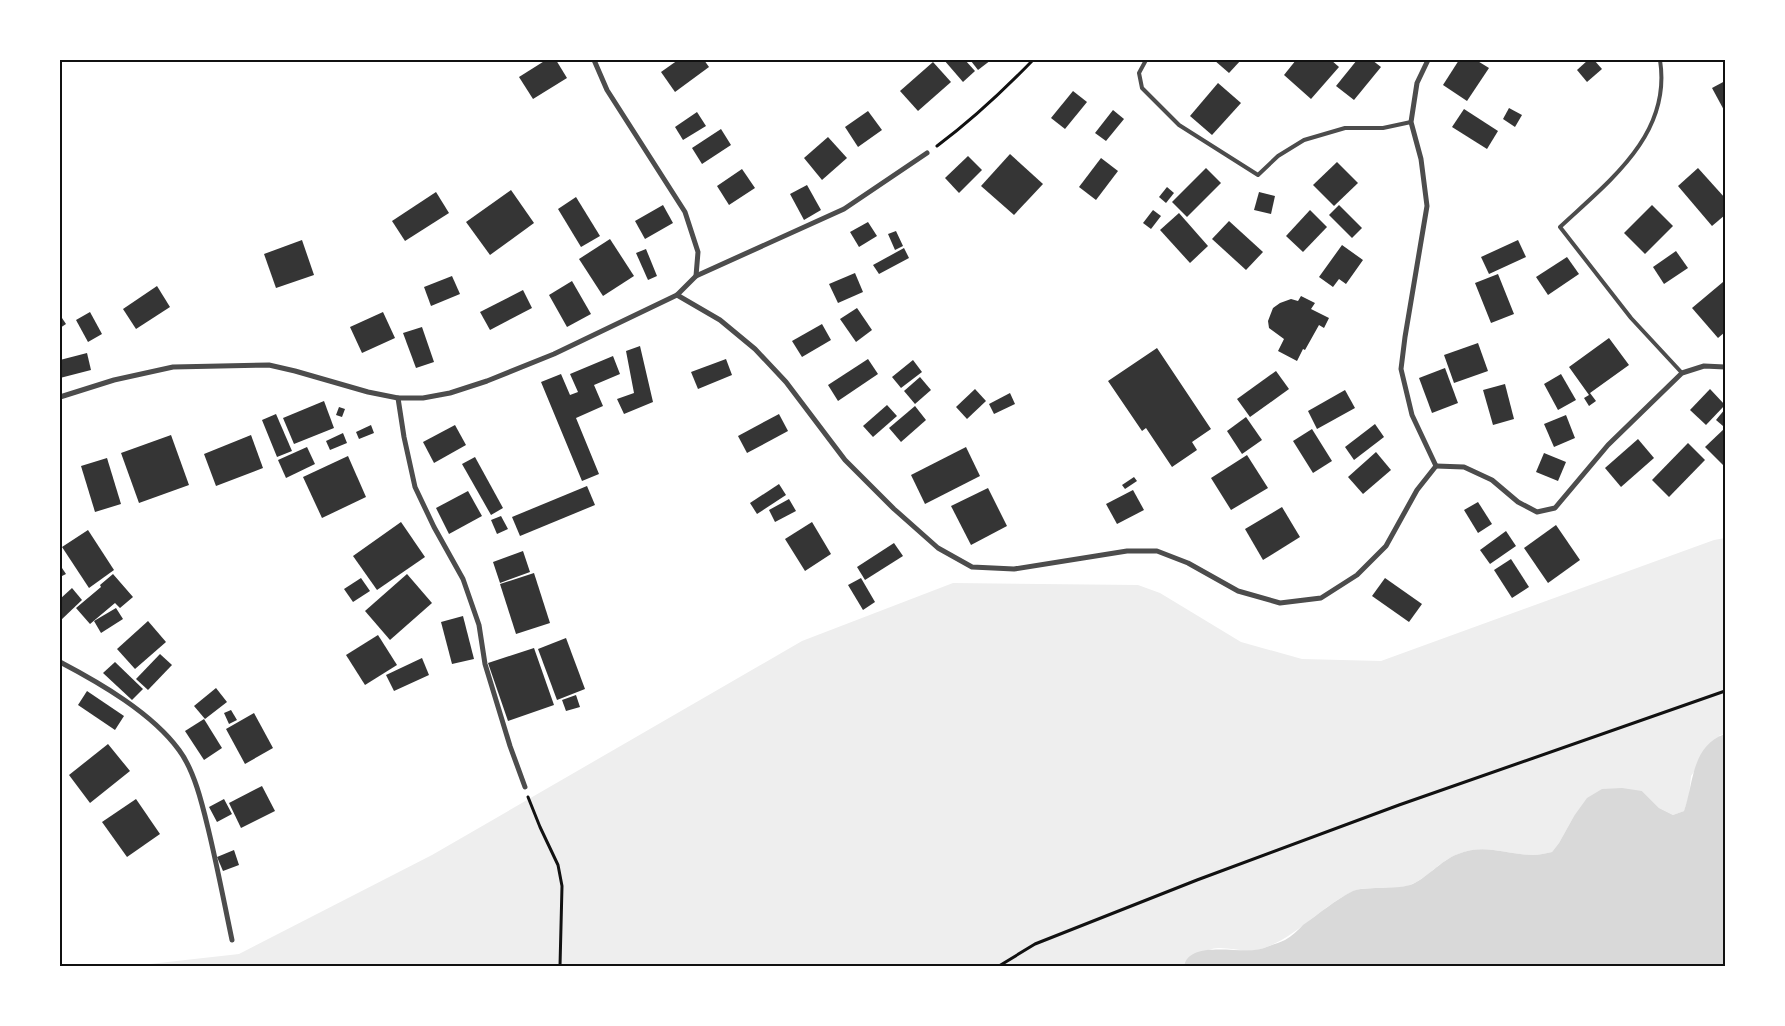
<svg xmlns="http://www.w3.org/2000/svg" width="1785" height="1026" font-family="Barlow,sans-serif">
<style>
.green{fill:#eee}
.water{fill:#d9d9d9}
.building{fill:#353535}
.lines{fill:none;stroke-linecap:round;stroke-linejoin:round}
.path{stroke:#111;stroke-width:3}
.service{stroke:#4c4c4c;stroke-width:4}
.minor{stroke:#4c4c4c;stroke-width:5}
.neatline{fill:none;stroke:#111;stroke-width:2}
</style>
<rect width="100%" height="100%" fill="#fff"/>
<!-- green -->
<path class="green" d="M1725,538V734L1720,735L1691,776L1689,796L1684,811L1673,815L1659,808L1642,791L1574,816L1559,843L1552,852C1546,853 1539,855 1533,855C1506,855 1487,843 1458,854C1441,860 1426,879 1410,885C1394,891 1365,885 1354,891C1320,906 1297,938 1261,949C1245,954 1225,945 1212,949C1203,951 1194,958 1185,962L1184,966H132L239,954L432,855L802,641L953,583L1138,585L1160,593L1241,642L1302,659L1381,661L1714,540Z"/>
<!-- water -->
<path class="water" d="M1725,734V966H1184C1190,938 1245,956 1264,948C1271,945 1279,943 1285,940C1292,936 1298,930 1303,925C1320,913 1335,900 1353,891C1364,886 1394,890 1410,885C1425,880 1441,860 1458,854C1486,843 1506,855 1533,855C1539,855 1546,853 1552,852L1559,843L1574,816L1587,798L1602,789L1622,788L1642,791L1659,808L1673,815L1684,811C1694,783 1691,746 1725,734Z"/>
<!-- building -->
<g class="building">
<path d="M546,60H556L567,78L533,99L519,77Z"/>
<path d="M678,60H704L709,67L675,92L661,72Z"/>
<path d="M944,60H965L975,71L963,82Z"/>
<path d="M972,60H991L978,70L971,61Z"/>
<path d="M1214,60H1241L1229,73Z"/>
<path d="M1296,60H1331L1339,67L1311,99L1284,75Z"/>
<path d="M1357,60H1372L1381,67L1354,100L1336,86Z"/>
<path d="M1459,60H1476L1489,68L1467,101L1443,85Z"/>
<path d="M1588,60H1594L1602,69L1587,82L1577,70Z"/>
<path d="M933,62L951,82L918,111L900,91Z"/>
<path d="M1725,81V112L1712,88Z"/>
<path d="M1218,83L1241,103L1212,135L1190,116Z"/>
<path d="M1073,91L1087,102L1065,129L1051,118Z"/>
<path d="M1509,108L1522,115L1515,127L1503,119Z"/>
<path d="M1464,109L1498,131L1487,149L1452,127Z"/>
<path d="M1113,110L1124,119L1106,141L1095,133Z"/>
<path d="M868,111L882,130L858,147L845,127Z"/>
<path d="M697,112L706,126L683,140L675,127Z"/>
<path d="M721,129L731,145L702,164L692,148Z"/>
<path d="M828,137L847,158L822,180L804,158Z"/>
<path d="M1010,154L1043,184L1014,215L981,186Z"/>
<path d="M968,156L982,170L959,193L945,178Z"/>
<path d="M1101,158L1118,171L1096,200L1079,187Z"/>
<path d="M1337,162L1358,183L1334,206L1313,185Z"/>
<path d="M1206,168L1221,183L1187,217L1172,202Z"/>
<path d="M1698,168L1725,198V215L1712,226L1678,186Z"/>
<path d="M742,169L755,188L729,205L717,186Z"/>
<path d="M807,185L821,210L804,220L790,194Z"/>
<path d="M1167,187L1174,193L1166,203L1159,197Z"/>
<path d="M511,190L534,223L490,255L466,222Z"/>
<path d="M436,192L449,213L405,241L392,221Z"/>
<path d="M1259,192L1275,196L1271,214L1254,210Z"/>
<path d="M576,197L600,236L581,247L558,209Z"/>
<path d="M663,205L673,223L645,239L635,221Z"/>
<path d="M1339,205L1362,228L1352,238L1329,215Z"/>
<path d="M1652,205L1673,226L1645,254L1624,233Z"/>
<path d="M1153,210L1161,216L1151,229L1143,223Z"/>
<path d="M1310,210L1327,227L1303,252L1286,236Z"/>
<path d="M1179,213L1208,246L1190,263L1160,230Z"/>
<path d="M1229,221L1263,252L1246,270L1212,239Z"/>
<path d="M868,222L877,236L859,247L850,232Z"/>
<path d="M896,231L903,246L895,250L888,234Z"/>
<path d="M610,239L634,276L603,296L579,259Z"/>
<path d="M302,240L314,275L276,288L264,254Z"/>
<path d="M1518,240L1526,257L1489,274L1481,257Z"/>
<path d="M1342,245L1363,260L1346,284L1339,279L1333,287L1319,277Z"/>
<path d="M904,248L909,258L879,274L873,265Z"/>
<path d="M646,249L657,276L648,280L636,253Z"/>
<path d="M1676,251L1688,268L1664,284L1653,267Z"/>
<path d="M1567,257L1579,274L1548,295L1536,277Z"/>
<path d="M855,273L863,292L838,303L829,284Z"/>
<path d="M1498,274L1514,314L1491,323L1475,283Z"/>
<path d="M452,276L460,294L431,306L424,287Z"/>
<path d="M572,281L591,314L567,327L549,295Z"/>
<path d="M1723,282L1725,285V332L1718,338L1692,308Z"/>
<path d="M157,286L170,307L136,329L123,309Z"/>
<path d="M523,290L532,308L490,330L480,312Z"/>
<path d="M1301,296L1315,303L1311,309L1329,318L1324,328L1319,325L1305,350L1303,349L1297,361L1278,351L1284,339L1269,328L1268,321L1273,308L1280,303L1291,299L1298,301Z"/>
<path d="M857,308L872,330L856,342L840,319Z"/>
<path d="M90,312L102,334L88,342L76,320Z"/>
<path d="M383,312L395,338L362,353L350,327Z"/>
<path d="M60,315L66,324L60,328Z"/>
<path d="M822,324L831,340L802,357L792,341Z"/>
<path d="M422,327L434,362L416,368L403,333Z"/>
<path d="M1609,338L1629,365L1590,393L1596,401L1589,406L1584,398L1589,395L1569,367Z"/>
<path d="M1478,343L1488,371L1454,383L1444,355Z"/>
<path d="M640,346L653,402L624,414L617,399L634,393L626,351Z"/>
<path d="M1157,348L1211,429L1192,442L1197,450L1172,467L1146,428L1142,431L1108,381Z"/>
<path d="M87,353L91,370L60,378V360Z"/>
<path d="M613,356L620,374L594,385L603,406L576,418L599,474L582,481L541,382L561,374L570,395L578,392L570,374Z"/>
<path d="M726,359L732,375L698,389L691,372Z"/>
<path d="M868,359L878,374L838,401L828,385Z"/>
<path d="M913,360L922,372L901,388L892,377Z"/>
<path d="M1445,368L1458,403L1432,413L1419,378Z"/>
<path d="M1276,371L1289,389L1250,417L1237,399Z"/>
<path d="M1561,374L1576,400L1558,410L1544,384Z"/>
<path d="M920,377L931,390L915,404L904,391Z"/>
<path d="M1505,384L1514,419L1493,425L1483,390Z"/>
<path d="M975,389L986,401L967,419L956,407Z"/>
<path d="M1710,389L1725,405L1706,425L1690,410Z"/>
<path d="M1345,390L1355,408L1317,429L1308,411Z"/>
<path d="M1010,393L1015,404L994,414L989,404Z"/>
<path d="M324,401L334,428L294,444L283,418Z"/>
<path d="M887,405L897,416L873,437L863,426Z"/>
<path d="M915,406L926,420L901,442L889,428Z"/>
<path d="M339,407L345,409L342,417L336,415Z"/>
<path d="M1725,409V423L1723,426L1716,420Z"/>
<path d="M276,414L292,451L277,457L262,420Z"/>
<path d="M779,414L788,431L747,453L738,436Z"/>
<path d="M1566,415L1575,438L1554,447L1544,424Z"/>
<path d="M1246,417L1262,440L1242,454L1227,431Z"/>
<path d="M1375,424L1384,437L1354,460L1345,447Z"/>
<path d="M371,425L374,433L359,439L356,432Z"/>
<path d="M455,425L466,445L434,463L423,442Z"/>
<path d="M1725,428V467L1705,447Z"/>
<path d="M1312,429L1332,461L1313,473L1293,441Z"/>
<path d="M343,433L347,443L330,450L326,441Z"/>
<path d="M171,435L189,485L139,503L121,453Z"/>
<path d="M251,435L263,468L216,486L204,454Z"/>
<path d="M1638,439L1654,458L1621,487L1605,468Z"/>
<path d="M1688,443L1705,460L1669,497L1652,480Z"/>
<path d="M307,447L315,464L286,478L278,460Z"/>
<path d="M966,447L980,476L925,504L911,475Z"/>
<path d="M1376,452L1391,470L1363,494L1348,477Z"/>
<path d="M1544,453L1566,462L1558,481L1536,472Z"/>
<path d="M1247,455L1268,488L1231,510L1211,478Z"/>
<path d="M348,456L366,497L322,518L303,477Z"/>
<path d="M475,457L503,508L491,515L462,464Z"/>
<path d="M107,458L121,504L95,512L81,466Z"/>
<path d="M1134,477L1137,481L1125,489L1122,485Z"/>
<path d="M779,484L786,495L757,514L750,503Z"/>
<path d="M587,486L595,505L520,536L512,517Z"/>
<path d="M988,488L1007,526L971,545L951,506Z"/>
<path d="M1133,490L1144,510L1117,524L1106,504Z"/>
<path d="M468,491L482,516L449,534L436,508Z"/>
<path d="M789,499L796,511L775,522L769,510Z"/>
<path d="M1478,502L1492,524L1478,533L1464,510Z"/>
<path d="M1282,507L1300,537L1263,560L1245,529Z"/>
<path d="M501,516L508,529L497,534L491,520Z"/>
<path d="M401,522L425,557L377,590L353,556Z"/>
<path d="M812,522L831,554L805,571L785,539Z"/>
<path d="M1556,525L1580,560L1548,583L1524,548Z"/>
<path d="M88,530L114,570L89,588L62,547Z"/>
<path d="M1506,531L1516,546L1490,564L1480,550Z"/>
<path d="M894,543L903,556L865,580L857,567Z"/>
<path d="M523,551L530,572L500,583L493,562Z"/>
<path d="M1511,559L1529,587L1512,598L1494,570Z"/>
<path d="M60,565L66,574L60,577Z"/>
<path d="M534,573L550,623L516,634L500,584Z"/>
<path d="M113,574L133,597L120,608L115,603L90,624L76,608L101,587L100,585Z"/>
<path d="M407,574L432,603L390,640L365,611Z"/>
<path d="M361,578L370,591L353,602L344,589Z"/>
<path d="M861,578L875,602L863,610L848,585Z"/>
<path d="M1385,578L1422,604L1409,622L1372,596Z"/>
<path d="M72,588L82,600L60,621V599Z"/>
<path d="M116,608L123,619L101,633L94,621Z"/>
<path d="M463,616L474,659L452,664L441,622Z"/>
<path d="M148,621L166,642L135,669L117,649Z"/>
<path d="M378,635L397,665L365,685L346,655Z"/>
<path d="M566,638L585,689L557,700L538,649Z"/>
<path d="M534,648L554,705L508,721L488,663Z"/>
<path d="M160,654L172,665L148,690L136,679Z"/>
<path d="M422,658L429,675L394,691L386,675Z"/>
<path d="M115,662L143,689L132,700L103,673Z"/>
<path d="M216,688L227,702L205,719L194,706Z"/>
<path d="M87,691L124,716L115,730L78,705Z"/>
<path d="M576,695L580,707L566,711L562,700Z"/>
<path d="M231,710L237,720L229,724L224,713Z"/>
<path d="M254,713L273,748L245,764L226,729Z"/>
<path d="M204,719L222,748L204,760L185,731Z"/>
<path d="M108,744L130,771L90,803L69,775Z"/>
<path d="M262,786L275,811L241,828L229,803Z"/>
<path d="M136,799L160,834L127,857L102,822Z"/>
<path d="M224,799L232,814L217,822L209,807Z"/>
<path d="M234,850L239,865L223,871L217,857Z"/>
</g>
<g class="lines">
<!-- path -->
<g class="path">
<path d="M937,146C972,120 1003,91 1033,60"/>
<path d="M528,797L540,827L558,865L562,886L560,966"/>
<path d="M999,966L1035,944L1197,880L1399,805L1725,691"/>
</g>
<!-- service -->
<g class="service">
<path d="M1146,60L1139,73L1142,88L1179,125L1258,175L1278,156L1304,140L1345,128H1383L1411,122"/>
<path d="M1660,60C1672,135 1608,182 1560,227L1631,318L1682,373"/>
</g>
<!-- minor -->
<g class="minor">
<path d="M594,60L607,90L685,212L698,252L696,276"/>
<path d="M677,295L720,320L755,349L786,382L845,460L894,509L938,548L972,567L1014,569L1127,551H1157L1188,563L1238,591L1280,603L1321,598L1357,575L1386,546L1417,490L1436,466L1412,415L1401,369L1405,337L1427,206L1421,159L1411,122L1417,83L1428,60"/>
<path d="M60,397L114,380L173,367L269,365L295,371L368,392L398,398H423L450,393L487,381L554,354L677,295L696,276L844,209L927,153"/>
<path d="M398,398L404,437L415,487L434,527L463,579L479,625L485,664L510,746L525,787"/>
<path d="M1436,466L1464,467L1492,480L1518,502L1537,512L1555,508L1608,445L1682,373L1704,366L1725,367"/>
<path d="M60,662C100,683 152,713 179,750C194,770 202,803 208,828C217,865 224,902 232,940"/>
</g>
</g>
<!-- border -->
<rect width="1785" height="1026" fill="none" stroke="#ffffff" stroke-width="122"/>
<rect x="61" y="61" width="1663" height="904" class="neatline"/>
</svg>
